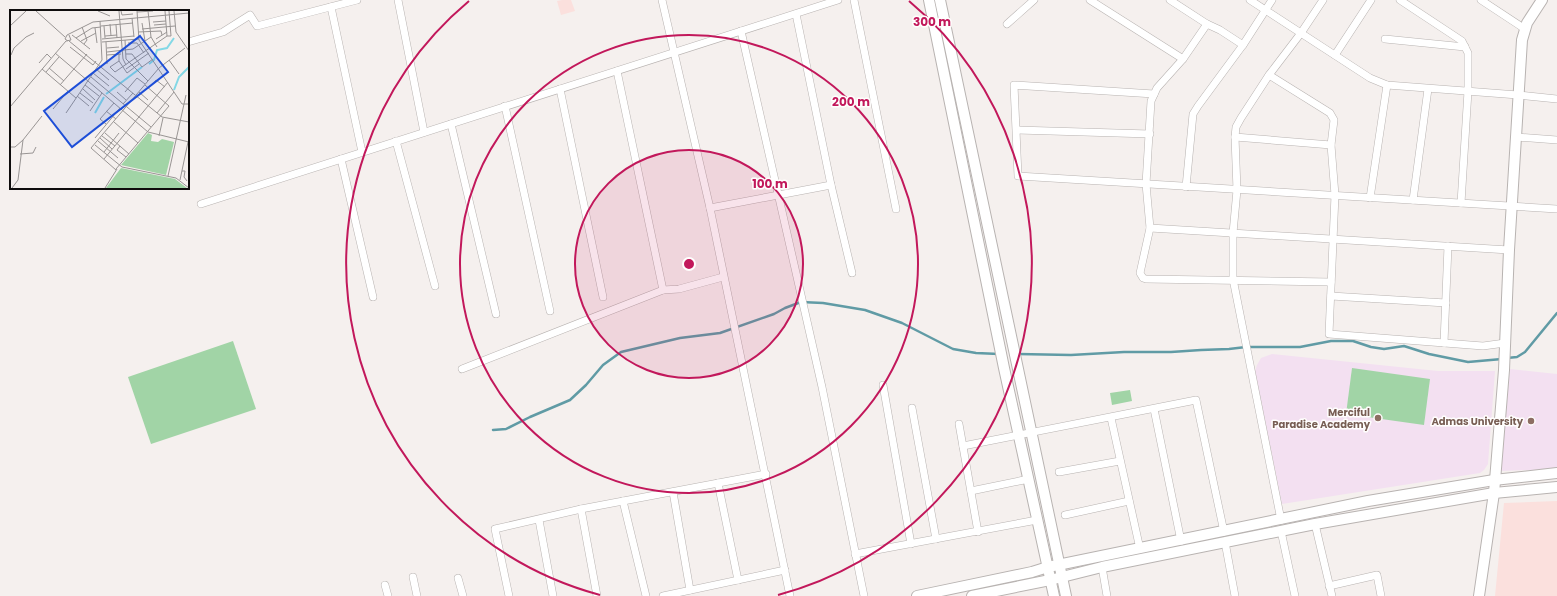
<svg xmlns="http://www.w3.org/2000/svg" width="1557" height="596" font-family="Poppins,sans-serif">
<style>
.commercial{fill:#fbe0dd}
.education{fill:#f3e0f1}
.green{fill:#a1d4a6}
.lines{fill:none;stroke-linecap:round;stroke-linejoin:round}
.stream{stroke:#609ba5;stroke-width:2.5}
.street-casing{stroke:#b8b3b1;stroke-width:8}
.secondary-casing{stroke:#b8b3b1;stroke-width:12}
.street{stroke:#fff;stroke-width:7}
.secondary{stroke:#fff;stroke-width:10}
.ring{fill:none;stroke:#c2185b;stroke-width:2}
.education-dot{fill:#8d6e63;stroke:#fffefd;stroke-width:1.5}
.labels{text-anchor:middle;stroke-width:3;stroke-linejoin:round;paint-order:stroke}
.education-label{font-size:10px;font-weight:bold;fill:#785e54;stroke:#fffefd;text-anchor:end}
.inset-river{fill:none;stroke:#83d8e6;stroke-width:2}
.inset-road{fill:none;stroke:#999594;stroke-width:1}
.view{fill:#1d4ed8;fill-opacity:0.15;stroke:#1d4ed8;stroke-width:2}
.inset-edge{fill:none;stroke:#0f0d0d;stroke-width:2}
.centre{fill:#c2185b;stroke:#fffefd;stroke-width:2}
.ring-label{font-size:12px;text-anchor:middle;font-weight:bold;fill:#c2185b;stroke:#fffefd;stroke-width:3;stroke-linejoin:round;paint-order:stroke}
</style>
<rect width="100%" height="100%" fill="#f5f0ee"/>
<!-- commercial -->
<g class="commercial">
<path d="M562,0H571L575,11L561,15L557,1Z"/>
<path d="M1557,501V596H1495L1504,503Z"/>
</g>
<!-- education -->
<g class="education">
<path d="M1272,354L1438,371H1495L1488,464L1484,470L1480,473L1282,504L1255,371L1257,365L1261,358Z"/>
<path d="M1510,369L1557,374V469L1501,471Z"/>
</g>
<!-- green -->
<g class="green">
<path d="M233,341L256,409L151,444L128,377Z"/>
<path d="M1352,368L1430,379L1424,425L1346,414Z"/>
<path d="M1130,390L1132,401L1112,405L1110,393Z"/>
</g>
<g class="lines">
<!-- stream -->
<g class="stream">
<path d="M1018,354L1071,355L1124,352H1171L1201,350L1229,349L1246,347H1300L1331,341H1353L1371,347L1384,349L1404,346L1429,354L1468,362L1502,359"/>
<path d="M1507,358L1517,357L1525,352L1557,313"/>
<path d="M493,430L506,429L530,417L570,400L586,385L603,365L621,352L680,338L720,333L774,314L785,308L801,302L823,303L865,310L902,323L953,349L976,353L999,354"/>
</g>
<!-- street casing -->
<g class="street-casing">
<g id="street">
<path d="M398,0L424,132"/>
<path d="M662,0L710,208L790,596"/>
<path d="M854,0L896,209"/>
<path d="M1090,0L1183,59"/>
<path d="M1170,0L1207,24L1220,30L1243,45"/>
<path d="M1250,0L1370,78L1387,85L1518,95L1557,99"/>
<path d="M1400,0L1462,41L1468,53V91L1461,203"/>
<path d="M1481,0L1525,29"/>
<path d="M331,7L362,152"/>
<path d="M796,14L831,185L852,273"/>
<path d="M1007,24L1034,0"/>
<path d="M1207,24L1183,59L1157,88L1151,101L1146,184L1150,228L1140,273L1143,278L1146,279L1331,282"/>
<path d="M741,31L822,387L864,596"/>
<path d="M1385,39L1465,47"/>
<path d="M188,42L223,32L250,15L257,26L357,0"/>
<path d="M1335,55L1371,0"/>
<path d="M617,71L663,290"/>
<path d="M1269,75L1330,113L1334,120L1331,145L1335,195L1329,334L1483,346L1505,343"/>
<path d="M560,89L603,297"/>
<path d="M1154,94L1014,85L1018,176L1557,209"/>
<path d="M505,106L550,311"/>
<path d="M451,124L496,314"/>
<path d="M1017,130L1150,134"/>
<path d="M1235,137L1331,145"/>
<path d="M1516,137L1557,140"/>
<path d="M396,141L435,286"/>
<path d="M341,159L373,297"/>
<path d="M1186,187L1193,114L1198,106L1243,45L1272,0"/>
<path d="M1370,198L1387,85"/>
<path d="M1413,200L1428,89"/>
<path d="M201,204L838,0"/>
<path d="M710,208L831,185"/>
<path d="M1150,228L1509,250"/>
<path d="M1331,296L1446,303"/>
<path d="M1444,343L1448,246"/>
<path d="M462,369L663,290L679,289L723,277"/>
<path d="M883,385L911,544"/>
<path d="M912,408L936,539"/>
<path d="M1154,409L1181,541"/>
<path d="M1111,418L1140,549"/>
<path d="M959,424L978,532"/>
<path d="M963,446L1196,400L1224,532"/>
<path d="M1059,472L1120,461"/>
<path d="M718,483L738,580"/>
<path d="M971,491L1029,479"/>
<path d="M673,492L690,590"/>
<path d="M623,501L646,596"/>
<path d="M581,509L597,596"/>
<path d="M1065,515L1129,501"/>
<path d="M539,520L553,596"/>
<path d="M1281,520L1233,279V233L1237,190L1235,137L1236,127L1241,118L1269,75L1301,33L1323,0"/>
<path d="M1315,524L1332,596"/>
<path d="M1281,531L1295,596"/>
<path d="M1225,542L1235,596"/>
<path d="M855,554L1037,520"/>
<path d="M1102,567L1107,596"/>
<path d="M413,577L417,596"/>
<path d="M458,578L463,596"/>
<path d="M385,585L388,596"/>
<path d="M1329,586L1377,575L1381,596"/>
<path d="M509,596L495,529L581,509L766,474"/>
<path d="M663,596L785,570"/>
</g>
</g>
<!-- secondary casing -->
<g class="secondary-casing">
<g id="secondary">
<path d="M929,0L1004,368L1054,596"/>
<path d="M940,0L1066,596"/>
<path d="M917,596L1032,572L1048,567L1368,501L1494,480L1557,473"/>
<path d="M972,596L1050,580L1102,567L1315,524L1494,493L1557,487"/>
<path d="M1479,596L1494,493L1504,370L1509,250L1522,40L1527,23L1542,0"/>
</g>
</g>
<!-- street -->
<use href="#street" class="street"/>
<!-- secondary -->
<use href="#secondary" class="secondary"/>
</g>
<!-- distance rings -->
<circle cx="689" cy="264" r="114" fill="#c2185b" fill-opacity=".12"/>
<g class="ring">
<circle cx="689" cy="264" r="114"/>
<circle cx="689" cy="264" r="229"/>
<path d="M600 595A343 343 0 0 1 469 1M909 1A343 343 0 0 1 778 595"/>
</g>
<!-- markers -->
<g class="education-dot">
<circle cx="1378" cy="418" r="4"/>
<circle cx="1531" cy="421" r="4"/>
</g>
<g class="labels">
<!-- education labels -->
<g class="education-label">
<text x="1370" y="416">Merciful<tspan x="1370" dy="12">Paradise Academy</tspan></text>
<text x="1523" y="425">Admas University</text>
</g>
</g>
<!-- overview -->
<g transform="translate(10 10)">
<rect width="179" height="179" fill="#f5f0ee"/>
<path d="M138,123L142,125L141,131L148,132L152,129L164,132L156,165L111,155ZM111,158L165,169L177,178H96Z" fill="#a1d4a6"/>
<path class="inset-river" d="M139,54L144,50L147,40L157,38L164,28M164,80L169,67L179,57M96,84L132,57M85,103L94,87"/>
<path class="inset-road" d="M26,1L55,27M88,1L100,6M109,1L113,49L116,55M111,1L112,5L123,4M127,1L129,30L172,94H179M138,1L141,27L147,37M155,1L157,26M164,1L166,22L179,41M127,2L143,1M122,8L124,27M143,12L156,11M132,13L135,31M100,14L101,26M106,15L107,28M144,15L156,14M0,16L16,1M91,16L123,13M94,16L95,28M72,17L77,30L74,34M85,18L87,33M132,19L165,16M128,22L151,21L152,25M62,25L66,28L82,18L91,17M95,26L107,25M66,28L80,39M92,29L124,26M146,29L157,22M115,30L116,49L138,71M58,31L55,29L57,25L83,12L179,3M59,31L152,107L179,112M71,31L86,23M92,32L129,29M96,32L97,54M118,33H127L134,43M60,37L83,55L86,51M97,38L109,37M97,42L123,39L141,27M45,43L138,122L179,132M109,44V51L117,63L129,54M116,44H122L132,57L143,49M1,45L4,38L16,27L24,23M97,45L111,44M159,50L169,64M109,51L100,57L105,62L157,26H161L159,1M29,53L37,44L41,48M39,58L54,71M32,59L66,88M86,59L99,70M116,59L139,43M36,62L49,47M83,63L99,76M81,67L141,117M144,73L146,70L155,77M50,75L77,44M75,75L89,86M73,79L85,90M107,82L116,90M115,82L127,68L135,74M129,82L138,90M70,83L83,93M67,86L79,96M113,94L123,83M0,97L56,31L61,30L59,25M43,99L58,81M80,101L92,83M96,101L106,109M56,103L92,50L90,11M147,103L164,82M104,112L128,133M96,114L90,109L104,93M95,123L119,144M92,126L105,136M149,126L153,108M85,128L110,98M90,128L102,139M88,131L108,148M85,135L112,157L166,168L179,178M110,136L107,140L116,147M0,137H5L13,130M94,142L109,123M10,144L23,143L26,137M94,149L158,72M106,159L159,96L135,75M106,160L81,138L149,58L175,38M172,161H175L174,167L177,171M158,166L176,85M170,170L178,132M2,178L8,170L13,130L32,106M95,178L107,159"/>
<path class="view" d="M130,26L158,62L62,137L34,101Z"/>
<rect width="179" height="179" class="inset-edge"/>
</g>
<circle cx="689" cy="264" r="6" class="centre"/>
<g class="ring-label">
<text x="932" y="26">300 m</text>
<text x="851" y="106">200 m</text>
<text x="770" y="188">100 m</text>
</g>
</svg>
